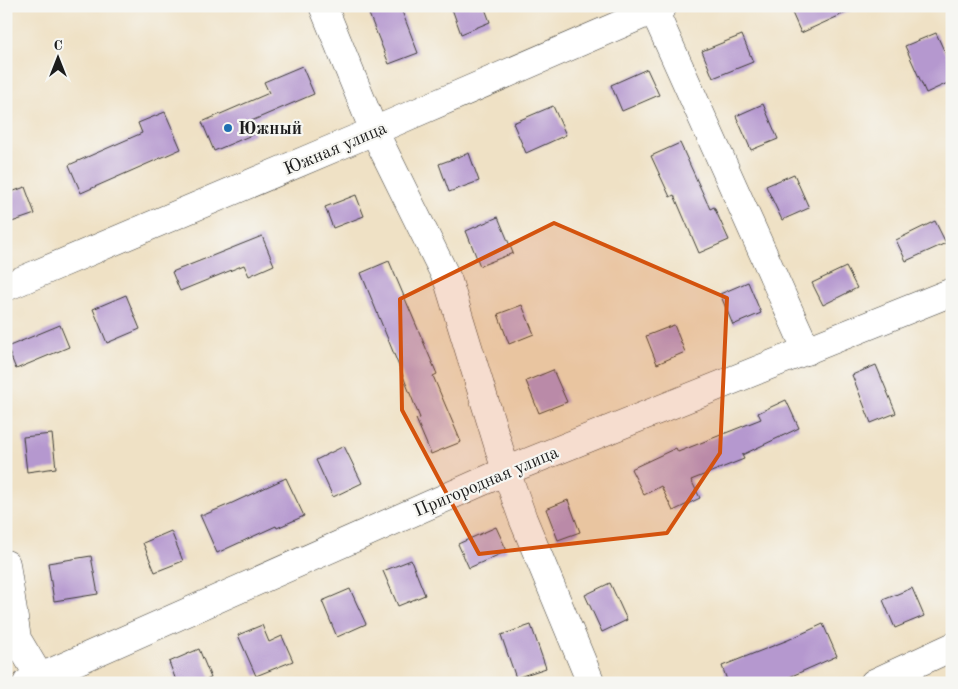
<svg xmlns="http://www.w3.org/2000/svg" width="958" height="689" font-family="'Old Standard TT',serif">
<style>
.building{fill:#b598cf}
.lines{fill:none;stroke-linecap:round;stroke-linejoin:round}
.minor-casing{stroke:#3c3a35;stroke-width:29}
.minor{stroke:#fff;stroke-width:28}
.marked{fill:#d4530e;fill-opacity:0.2;stroke:#d4530e;stroke-width:4;stroke-linejoin:round}
.poi-dot{fill:#1f6fb2;stroke:#f6f6f2;stroke-width:2}
.labels{text-anchor:middle;stroke-width:4.5;stroke-linejoin:round;paint-order:stroke}
.poi-label{font-size:18px;font-weight:bold;fill:#1c1c1c;stroke:#f6f6f2;text-anchor:start}
.street-label{font-size:18px;fill:#1c1c1c;stroke:#f6f6f2}
</style>
<rect width="100%" height="100%" fill="#f6f6f2"/>
<filter id="ink" filterUnits="userSpaceOnUse"><feTurbulence type="fractalNoise" baseFrequency=".02" numOctaves="2"/><feDisplacementMap in="SourceGraphic" scale="10" xChannelSelector="R" yChannelSelector="G"/><feConvolveMatrix kernelMatrix="1 2 1 2 8 2 1 2 1" color-interpolation-filters="sRGB"/></filter>
<filter id="wash" filterUnits="userSpaceOnUse"><feTurbulence type="fractalNoise" baseFrequency=".0096" numOctaves="4" result="noise"/><feDisplacementMap in="SourceGraphic" scale="20" xChannelSelector="R" yChannelSelector="G"/><feGaussianBlur stdDeviation="1.12" result="paint"/><feColorMatrix in="noise" values="0 0 0 0 0 0 0 0 0 0 0 0 0 0 0 0 0 1.4 0 .05"/><feComposite in="paint" operator="in"/></filter>
<g filter="url(#wash)">
<rect width="100%" height="100%" fill="#efe1c5"/>
<g id="blocks">
<!-- building -->
<g class="building">
<path d="M388,6H400L418,53L389,64L369,14Z"/>
<path d="M451,6H484L490,22L461,34Z"/>
<path d="M789,6H861L801,33Z"/>
<path d="M936,33L952,68V81L926,93L905,46Z"/>
<path d="M742,35L753,62L713,78L702,51Z"/>
<path d="M302,66L314,94L249,122L254,134L214,151L202,122L269,93L264,82Z"/>
<path d="M647,69L659,95L622,111L611,85Z"/>
<path d="M763,104L778,139L751,150L736,116Z"/>
<path d="M553,106L566,135L526,153L513,123Z"/>
<path d="M165,112L181,149L81,193L69,165L142,133L138,123Z"/>
<path d="M680,143L710,209L714,207L729,240L699,253L674,195L670,197L651,156Z"/>
<path d="M469,153L479,181L449,192L439,164Z"/>
<path d="M794,174L809,208L782,220L766,186Z"/>
<path d="M25,187L35,214L6,224V194Z"/>
<path d="M356,195L364,216L333,228L325,207Z"/>
<path d="M498,217L513,253L480,266L466,231Z"/>
<path d="M935,221L946,243L906,261L896,240Z"/>
<path d="M262,236L274,265L249,276L244,265L180,291L172,272Z"/>
<path d="M389,261L437,374L433,376L461,442L431,454L416,419L420,418L361,273Z"/>
<path d="M846,267L857,288L823,305L812,283Z"/>
<path d="M748,282L761,313L733,325L720,294Z"/>
<path d="M126,295L140,329L107,343L93,309Z"/>
<path d="M522,305L534,334L509,344L498,314Z"/>
<path d="M60,325L69,347L16,369L7,347Z"/>
<path d="M674,325L685,352L657,364L646,336Z"/>
<path d="M876,365L896,413L871,423L852,375Z"/>
<path d="M553,370L567,402L539,413L526,381Z"/>
<path d="M786,400L799,428L742,455L744,459L691,480L700,498L673,511L661,486L644,495L631,469L676,448L678,452L761,419L758,413Z"/>
<path d="M52,434L56,468L27,472L23,437Z"/>
<path d="M344,446L362,483L333,497L316,460Z"/>
<path d="M286,478L304,516L277,528L276,526L217,553L200,515H204L230,504Z"/>
<path d="M568,500L580,532L558,540L546,509Z"/>
<path d="M496,527L507,551L469,568L458,544Z"/>
<path d="M171,531L183,561L155,572L143,543Z"/>
<path d="M91,556L98,594L54,601L48,563Z"/>
<path d="M411,560L425,595L398,606L383,571Z"/>
<path d="M610,583L627,620L602,632L585,595Z"/>
<path d="M912,588L924,616L895,628L883,600Z"/>
<path d="M350,589L366,624L337,637L322,601Z"/>
<path d="M823,624L837,656L776,683H728L722,666L788,640Z"/>
<path d="M262,625L269,642L282,636L293,661L256,676L238,635Z"/>
<path d="M531,625L546,668L516,678L501,635Z"/>
<path d="M199,649L211,678L198,683H177L169,662Z"/>
</g>
</g>
</g>
<g filter="url(#ink)">
<use href="#blocks" fill-opacity="0" stroke="#3c3a35" stroke-width="1"/>
<g class="lines">
<!-- minor casing -->
<g class="minor-casing">
<g id="minor">
<path d="M323,6L374,131L448,281L506,471L523,519L591,683"/>
<path d="M652,6L807,351"/>
<path d="M6,287L374,131L663,6"/>
<path d="M6,564L17,639L39,676L40,683"/>
<path d="M27,683L506,471L952,292"/>
<path d="M874,683L952,647"/>
</g>
</g>
<!-- minor -->
<use href="#minor" class="minor"/>
</g>
</g>
<!-- marked area -->
<path class="marked" d="M554,223L727,298L720,453L667,533L479,554L402,410L400,299Z"/>
<!-- markers -->
<circle class="poi-dot" cx="228" cy="128" r="5"/>
<g class="labels">
<!-- poi labels -->
<g class="poi-label">
<text x="238" y="134">Южный</text>
</g>
<!-- street labels -->
<g class="street-label">
<text transform="translate(335 148) rotate(-23)" y="6">Южная улица</text>
<text transform="translate(486 481) rotate(-23)" y="6">Пригородная улица</text>
</g>
</g>
<!-- margin -->
<rect width="958" height="689" fill="none" stroke="#f6f6f2" stroke-width="25"/>
<!-- north arrow -->
<g transform="translate(58 58)" stroke="#f6f6f2" stroke-width="4" paint-order="stroke">
<path d="M0-4L9 19L0 12L-9 19Z" fill="#1c1c1c"/>
<text y="-8" font-size="14" font-weight="bold" text-anchor="middle" fill="#1c1c1c">С</text>
</g>
</svg>
